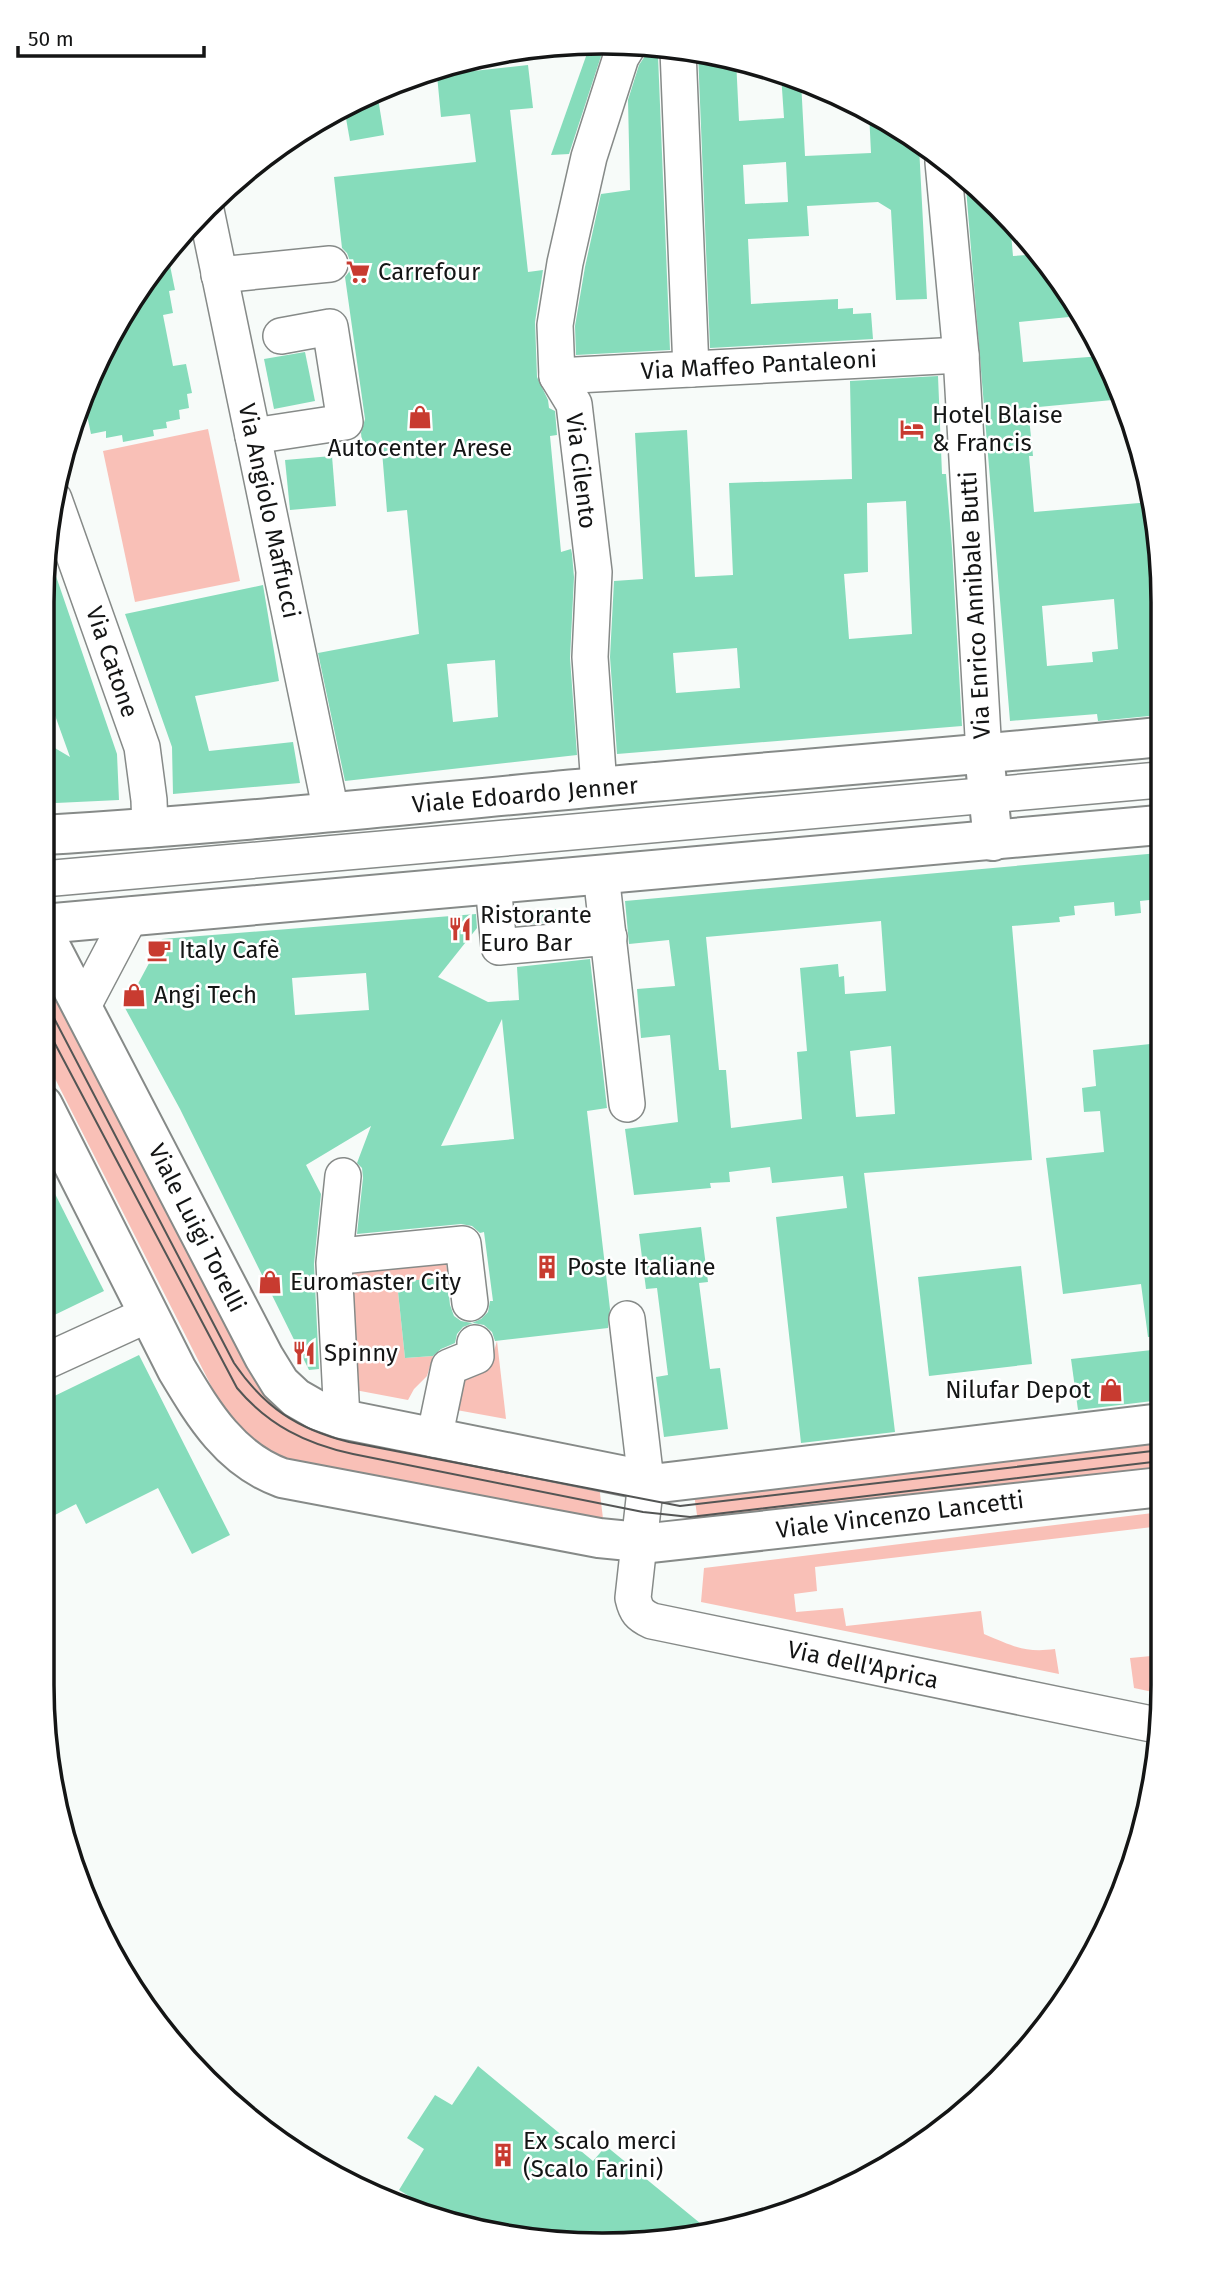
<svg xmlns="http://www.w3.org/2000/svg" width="1205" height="2287" font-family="'Fira Sans',sans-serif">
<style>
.green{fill:#f9c0b7}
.building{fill:#86dcbb;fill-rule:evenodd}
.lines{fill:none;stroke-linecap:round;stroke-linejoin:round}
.minor-casing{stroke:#868a88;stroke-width:38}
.major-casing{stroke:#868a88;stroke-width:42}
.minor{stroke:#fff;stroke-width:35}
.major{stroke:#fff;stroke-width:38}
.tram{stroke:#535554;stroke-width:2}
.labels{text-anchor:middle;stroke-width:5;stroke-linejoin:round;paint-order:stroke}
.poi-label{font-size:24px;fill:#141515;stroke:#fff;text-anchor:start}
.street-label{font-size:24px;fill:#141515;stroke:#fff}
.rim{fill:none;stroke:#141515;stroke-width:3.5}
</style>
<rect width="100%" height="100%" fill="#f7fbf9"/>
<!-- green -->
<g class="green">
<path d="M208,429L240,581L135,602L103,451Z"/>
<path d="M43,966L256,1376L599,1485L604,1527L318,1473L264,1451L226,1415L43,1055Z"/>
<path d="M445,1257L448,1277L397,1282L405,1358L433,1356L427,1376L414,1389L408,1400L355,1390L345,1266Z"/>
<path d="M497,1341L506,1419L451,1409L456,1372L492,1358Z"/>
<path d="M1161,1437V1475L699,1529L694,1494Z"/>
<path d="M1161,1512V1526L815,1567L817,1591L794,1594L796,1612L843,1608L846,1626L981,1611L984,1634C1013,1646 1024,1653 1055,1649L1059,1674L701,1602L704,1568Z"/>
<path d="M1162,1655V1694L1134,1688L1130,1658Z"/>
</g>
<!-- building -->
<g class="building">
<path d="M605,44L569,154L551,155L590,45Z"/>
<path d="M698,53L736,59L739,121L784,118L781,74L801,81L805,156L871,153L869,112L919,146L927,299L896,300L891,210L878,202L807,206L809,236L748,239L751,304L838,299V309L853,308V314L871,313L873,339L710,348ZM786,162L788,202L745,204L743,165Z"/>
<path d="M645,56H658L670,350L576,355L575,326L585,267L601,194L630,190L628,100L639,65Z"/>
<path d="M528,65L533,108L510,110L528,272L543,270L535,322L537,377L548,400L549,408L555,411L557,435L550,436L561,552L571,549L572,554L574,577L570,658L577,755L345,781L318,653L419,634L407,510L387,512L382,451L363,453L361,433L365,419L345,277L349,272L350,261L347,253L342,248L334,177L476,162L470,114L441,117L437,75ZM495,660L498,717L453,722L447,664Z"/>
<path d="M377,92L384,135L350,141L344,107Z"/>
<path d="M965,176L1010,222L1013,256L1040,254L1047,262L1079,316L1019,322L1023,362L1102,356L1120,388L1123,399L1028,408L1033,456H1029L1034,512L1151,502L1158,529L1159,715L1098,721L1097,714L1010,721ZM1114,599L1118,649L1092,652L1093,662L1047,666L1042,606Z"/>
<path d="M167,251L175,290L169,291L173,313L163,315L173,366L186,364L192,393L187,394L189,408L179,410L180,419L166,422L167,428L153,430L154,436L123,442L122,435L106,438V431L91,434L87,415L76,417L100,354L158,261Z"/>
<path d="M305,352L315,401L274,409L264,359Z"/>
<path d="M938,376L942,474H946L952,548L962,726L617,754L610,657L614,581L643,579L635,433L687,430L695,577L733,575L729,483L852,479L850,381ZM906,501L912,634L849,639L844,574L868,572L867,503ZM737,648L740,688L676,693L673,653Z"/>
<path d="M332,456L336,506L290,510L285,460Z"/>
<path d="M46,547L117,754L119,800L56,803L43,795V741L70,757L43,682V566Z"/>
<path d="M263,585L279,681L195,696L209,751L293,742L300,783L173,794L172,747L125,614Z"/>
<path d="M1159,853V899L1140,901L1141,913L1115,916L1114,902L1074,906L1075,915L1059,917L1060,922L1012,926L1032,1160L864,1173L895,1432L801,1443L776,1217L847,1208L843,1176L772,1183L770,1167L729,1172L730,1182L710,1183L711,1188L634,1195L625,1129L678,1122L670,1035L641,1038L637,989L675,986L669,940L629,944L625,901ZM881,921L886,991L845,994L844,976L839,977L838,964L800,968L807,1051L797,1052L802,1119L731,1128L726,1070H719L706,937ZM891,1046L895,1114L856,1117L850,1051Z"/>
<path d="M558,909L559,921L529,924L528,912Z"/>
<path d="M476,914L477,928L438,977L488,1002L519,1000L517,967L590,959L607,1108L587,1111L610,1309L608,1328L495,1341L492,1332L484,1325L473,1323L463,1327L457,1334L455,1343L441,1349L433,1356L405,1358L397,1282L447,1277L450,1305L454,1316L461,1321L472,1323L481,1319L488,1312L490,1301H493L484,1232L480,1233L472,1226L461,1224L357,1234L363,1178L362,1168L357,1163L371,1126L306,1165L321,1194L314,1264L319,1369L309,1370L180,1109L125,1008L162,939ZM366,973L369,1010L295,1015L292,978ZM502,1019L514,1139L441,1146Z"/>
<path d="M1160,1043L1161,1336L1148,1337L1141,1284L1063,1294L1046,1158L1104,1152L1100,1111L1084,1112L1082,1088L1096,1086L1093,1050Z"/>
<path d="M43,1170L104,1291L42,1321V1246Z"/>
<path d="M701,1227L708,1282L699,1283L710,1369L720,1368L728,1429L664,1437L656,1377L668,1375L657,1288L646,1289L639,1234Z"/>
<path d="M1021,1266L1032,1364L929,1376L918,1277Z"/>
<path d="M1161,1349V1400L1078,1410L1071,1359Z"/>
<path d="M139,1355L230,1535L192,1554L158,1488L86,1524L76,1504L53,1516L42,1495V1402Z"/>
<path d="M478,2066L593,2161L606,2146L706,2228L640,2244L458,2226L399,2190L424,2149L407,2138L435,2095L452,2105Z"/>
</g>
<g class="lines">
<!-- minor casing -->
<g class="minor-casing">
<g id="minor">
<path d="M678,50L691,369"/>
<path d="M943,162L961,355L984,754"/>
<path d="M206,210L331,812"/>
<path d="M219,275L330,264"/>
<path d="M557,376L961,355"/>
<path d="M253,436L345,422L330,327L281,336"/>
<path d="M54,499L142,747L149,800L150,829"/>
<path d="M599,787L590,657L594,572L574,404L557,376L555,325L565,263L589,157L621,57L629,44"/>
<path d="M601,874L627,1104"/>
<path d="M43,879L1159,780"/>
<path d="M493,884L499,947L609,937"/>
<path d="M83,1006L131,915"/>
<path d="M351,1255L463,1244L470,1303"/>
<path d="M627,1319L646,1481L633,1598C636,1611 639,1615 652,1621L1161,1726"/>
<path d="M42,1363L149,1314"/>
<path d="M342,1419L334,1263L343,1176"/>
<path d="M434,1439L449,1367L476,1356L475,1343"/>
</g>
</g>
<!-- major casing -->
<g class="major-casing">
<g id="major">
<path d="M984,754L993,841"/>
<path d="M43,835C228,824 413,804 598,787C785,770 972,756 1159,737"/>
<path d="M43,924L1159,825"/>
<path d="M43,932L264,1357L280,1383L296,1398L317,1410L342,1419L660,1483L1161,1423"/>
<path d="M43,1105L177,1370C204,1415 230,1459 282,1478L599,1538L650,1543L1161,1487"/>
</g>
</g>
<!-- minor -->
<use href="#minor" class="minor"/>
<!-- major -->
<use href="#major" class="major"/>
<!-- tram -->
<g class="tram">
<path d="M43,997L234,1363C264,1407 297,1429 349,1442L680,1506L1161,1450"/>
<path d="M43,1021L237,1388C268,1425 306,1444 353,1454L643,1512L690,1517L1161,1461"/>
</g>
</g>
<!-- icons -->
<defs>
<g id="supermarket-bare" transform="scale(1.89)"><path d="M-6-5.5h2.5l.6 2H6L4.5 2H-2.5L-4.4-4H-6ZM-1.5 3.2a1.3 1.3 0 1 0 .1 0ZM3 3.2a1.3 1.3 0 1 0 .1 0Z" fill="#c83b30" stroke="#fff" stroke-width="2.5" paint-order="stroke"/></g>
<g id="shop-bare" transform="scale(1.89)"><path d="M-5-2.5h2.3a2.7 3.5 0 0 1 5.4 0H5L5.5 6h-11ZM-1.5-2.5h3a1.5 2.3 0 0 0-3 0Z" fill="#c83b30" stroke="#fff" stroke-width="2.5" paint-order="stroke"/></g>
<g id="hotel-bare" transform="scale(1.89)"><path d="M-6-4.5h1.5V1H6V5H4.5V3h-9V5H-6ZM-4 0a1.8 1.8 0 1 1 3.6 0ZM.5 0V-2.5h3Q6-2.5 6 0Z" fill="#c83b30" stroke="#fff" stroke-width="2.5" paint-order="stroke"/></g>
<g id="restaurant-bare" transform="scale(1.89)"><path d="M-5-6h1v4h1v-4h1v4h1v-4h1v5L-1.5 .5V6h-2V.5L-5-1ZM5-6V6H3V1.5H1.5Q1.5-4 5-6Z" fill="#c83b30" stroke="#fff" stroke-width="2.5" paint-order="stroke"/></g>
<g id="cafe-bare" transform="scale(1.89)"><path d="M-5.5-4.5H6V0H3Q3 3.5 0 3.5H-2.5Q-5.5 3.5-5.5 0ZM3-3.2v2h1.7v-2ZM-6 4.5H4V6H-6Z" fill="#c83b30" stroke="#fff" stroke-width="2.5" paint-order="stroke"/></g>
<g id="building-bare" transform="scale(1.89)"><path d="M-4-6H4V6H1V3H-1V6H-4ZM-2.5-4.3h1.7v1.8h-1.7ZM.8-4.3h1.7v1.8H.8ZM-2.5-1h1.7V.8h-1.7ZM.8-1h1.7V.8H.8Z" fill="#c83b30" stroke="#fff" stroke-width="2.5" paint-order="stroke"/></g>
</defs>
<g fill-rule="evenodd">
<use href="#supermarket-bare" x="358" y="272"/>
<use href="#shop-bare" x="420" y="417"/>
<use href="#hotel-bare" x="912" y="429"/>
<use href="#restaurant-bare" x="460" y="929"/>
<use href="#cafe-bare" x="159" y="950"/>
<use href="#shop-bare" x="134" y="995"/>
<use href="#building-bare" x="547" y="1267"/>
<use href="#shop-bare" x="270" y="1282"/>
<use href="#restaurant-bare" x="304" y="1353"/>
<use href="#shop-bare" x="1111" y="1390"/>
<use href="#building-bare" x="503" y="2155"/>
</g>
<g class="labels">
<!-- poi labels -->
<g class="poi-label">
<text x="378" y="280">Carrefour</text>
<text x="932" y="423">Hotel Blaise<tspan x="932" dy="28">&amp; Francis</tspan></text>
<text x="420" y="456" text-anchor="middle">Autocenter Arese</text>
<text x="480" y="923">Ristorante<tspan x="480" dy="28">Euro Bar</tspan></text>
<text x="179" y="958">Italy Cafè</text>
<text x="154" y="1003">Angi Tech</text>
<text x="567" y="1275">Poste Italiane</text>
<text x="290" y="1290">Euromaster City</text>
<text x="324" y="1361">Spinny</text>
<text x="1091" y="1398" text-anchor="end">Nilufar Depot</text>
<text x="523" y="2149">Ex scalo merci<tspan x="523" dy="28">(Scalo Farini)</tspan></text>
</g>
<!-- street labels -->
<g class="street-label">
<text transform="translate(759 365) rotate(-3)" y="8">Via Maffeo Pantaleoni</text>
<text transform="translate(581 471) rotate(83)" y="8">Via Cilento</text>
<text transform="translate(269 511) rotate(78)" y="8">Via Angiolo Maffucci</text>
<text transform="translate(975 605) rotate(-93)" y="8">Via Enrico Annibale Butti</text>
<text transform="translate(112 662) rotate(71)" y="8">Via Catone</text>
<text transform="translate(525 795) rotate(-5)" y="8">Viale Edoardo Jenner</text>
<text transform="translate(197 1228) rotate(63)" y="8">Viale Luigi Torelli</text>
<text transform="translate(900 1515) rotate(-7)" y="8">Viale Vincenzo Lancetti</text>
<text transform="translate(863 1665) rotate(12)" y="8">Via dell'Aprica</text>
</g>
</g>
<!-- crop -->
<path d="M0 0H1205V2287H0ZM602 54H603A548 548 0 0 1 1151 602V1685A548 548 0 0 1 603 2233H602A548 548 0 0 1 54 1685V602A548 548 0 0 1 602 54Z" fill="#fff" fill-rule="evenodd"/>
<path class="rim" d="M602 54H603A548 548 0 0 1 1151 602V1685A548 548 0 0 1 603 2233H602A548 548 0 0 1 54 1685V602A548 548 0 0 1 602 54Z"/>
<!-- scale -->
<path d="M18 46v10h186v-10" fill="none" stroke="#141515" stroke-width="3.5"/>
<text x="28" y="46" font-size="21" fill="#141515" stroke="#ffffff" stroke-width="5" paint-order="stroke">50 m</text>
</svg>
